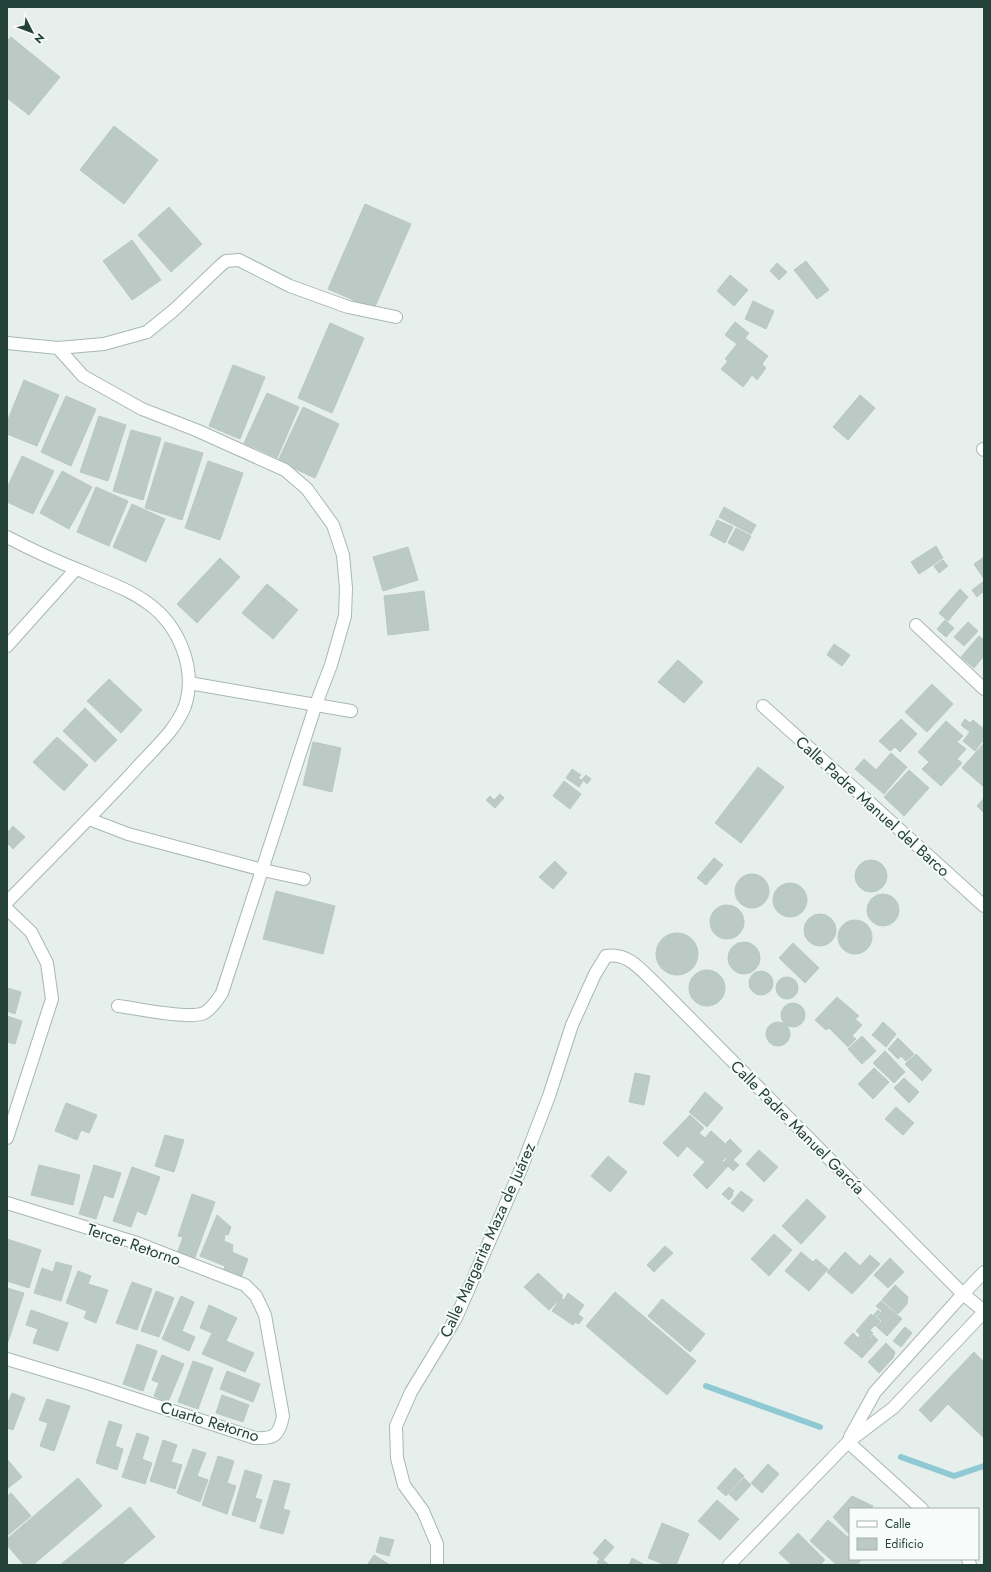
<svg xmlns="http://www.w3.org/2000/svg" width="991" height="1572" font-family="Jost,sans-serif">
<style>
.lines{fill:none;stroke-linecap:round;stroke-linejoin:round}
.stream{stroke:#8ec9d4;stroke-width:6}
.building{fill:#bbcac4;stroke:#b8c9c2}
.minor-casing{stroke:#a8b8b2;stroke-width:14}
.minor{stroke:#fff;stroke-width:12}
.labels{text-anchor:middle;stroke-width:4;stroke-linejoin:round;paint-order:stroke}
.street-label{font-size:16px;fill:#24423a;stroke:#f7fbf9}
</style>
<rect width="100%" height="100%" fill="#e6efeb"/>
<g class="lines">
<!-- stream -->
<g class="stream">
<path d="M706,1386L820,1427"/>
<path d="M901,1457L954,1476L984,1466"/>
</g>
</g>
<!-- building -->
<g class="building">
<path d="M11,37L60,77L29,115L7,98V41Z"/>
<path d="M114,126L158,160L124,204L80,170Z"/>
<path d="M365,204L411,224L374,309L328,289Z"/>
<path d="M169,207L202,244L171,272L138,235Z"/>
<path d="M132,240L161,280L132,300L103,261Z"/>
<path d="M806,261L829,290L817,299L794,270Z"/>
<path d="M777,263L787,272L779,280L770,271Z"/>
<path d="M730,275L748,290L734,306L717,291Z"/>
<path d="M753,301L774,311L766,329L745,319Z"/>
<path d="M735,322L749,333L745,338L768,356L762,364L766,368L757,380L752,375L743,387L721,369L728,361L725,359L737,344L725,335Z"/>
<path d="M330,323L364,338L332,413L298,398Z"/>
<path d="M233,365L265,377L240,439L209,426Z"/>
<path d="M24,380L59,395L37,446L7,434V422Z"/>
<path d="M267,393L299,407L277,458L244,443Z"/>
<path d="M860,395L875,408L848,440L833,427Z"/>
<path d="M66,396L96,409L71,466L41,452Z"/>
<path d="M303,407L339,424L315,478L278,461Z"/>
<path d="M99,416L126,425L108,481L80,472Z"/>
<path d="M131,430L161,438L143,500L113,491Z"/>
<path d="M165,442L203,453L182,520L145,508Z"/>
<path d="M22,456L54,471L33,514L7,502V488Z"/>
<path d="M208,461L243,473L220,540L185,528Z"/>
<path d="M62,471L92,487L69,529L40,513Z"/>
<path d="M96,487L128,501L109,546L77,532Z"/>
<path d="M132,504L165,519L146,562L113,547Z"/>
<path d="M724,507L756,525L751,534L719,517Z"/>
<path d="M717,520L733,527L725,543L710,535Z"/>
<path d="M736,528L751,536L743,551L728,543Z"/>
<path d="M936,546L943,558L919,574L911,562Z"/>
<path d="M408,547L418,580L383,591L373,557Z"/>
<path d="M984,557V579L974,564Z"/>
<path d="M220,558L240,577L197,623L177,604Z"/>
<path d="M943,560L948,566L939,573L934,566Z"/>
<path d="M984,581V591L977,597L972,590Z"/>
<path d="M267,584L298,610L273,639L242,613Z"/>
<path d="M960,589L968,597L948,621L939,613Z"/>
<path d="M424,591L429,630L388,635L384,596Z"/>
<path d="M945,620L954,628L946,637L937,629Z"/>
<path d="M968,622L978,631L964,646L954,637Z"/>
<path d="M979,636L984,640V656L974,668L961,657Z"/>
<path d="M834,644L850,655L842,666L827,655Z"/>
<path d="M678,660L703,682L684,703L658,682Z"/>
<path d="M109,679L142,710L121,733L87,701Z"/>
<path d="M932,684L953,704L927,732L905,712Z"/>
<path d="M85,708L117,740L95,762L63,731Z"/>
<path d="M901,719L917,734L900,752L895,747L890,751L879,741Z"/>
<path d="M965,719L970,723L973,720L984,729V739L975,751L963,741L970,732L961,725Z"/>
<path d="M946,721L963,736L957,742L966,749L957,759L962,763L941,786L922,769L929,762L918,752Z"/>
<path d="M57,737L88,765L64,791L33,762Z"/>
<path d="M313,742L341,748L332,792L303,785Z"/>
<path d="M984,743V787L962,768Z"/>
<path d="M891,753L907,767L884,794L855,769L864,759L876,770Z"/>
<path d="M758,767L784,787L741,843L715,823Z"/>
<path d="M572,769L581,775L578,778L583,781L579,787L566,778Z"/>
<path d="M909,770L929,788L904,816L884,797Z"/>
<path d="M586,775L591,779L587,784L582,779Z"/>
<path d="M564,781L581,794L570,809L553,796Z"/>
<path d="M500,794L504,798L495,808L486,800L490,796L494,800Z"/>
<path d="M984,798V813L977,806Z"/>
<path d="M13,826L25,837L13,849L7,843V833Z"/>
<path d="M714,858L723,865L706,885L697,878Z"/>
<circle cx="871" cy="876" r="16"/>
<path d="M555,861L567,873L553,889L539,877Z"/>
<circle cx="752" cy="891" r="17"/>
<circle cx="790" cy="900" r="17"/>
<path d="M276,891L335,906L323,954L263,939Z"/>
<circle cx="883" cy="910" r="16"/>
<circle cx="727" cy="922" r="17"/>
<circle cx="820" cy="930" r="16"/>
<circle cx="855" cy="937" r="17"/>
<circle cx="677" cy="954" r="21"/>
<circle cx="744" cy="958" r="16"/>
<path d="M793,943L819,968L805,983L779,958Z"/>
<circle cx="707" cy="988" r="18"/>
<circle cx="761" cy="983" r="12"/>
<circle cx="787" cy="988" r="11"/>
<path d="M7,988L21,992L15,1014L7,1011Z"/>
<path d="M837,997L859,1016L855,1019L862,1025L852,1036L856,1039L848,1047L829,1028L826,1030L815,1020Z"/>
<circle cx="793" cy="1015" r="12"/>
<path d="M7,1016L22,1021L15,1044L7,1042Z"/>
<path d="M883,1022L896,1034L886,1047L872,1035Z"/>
<circle cx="778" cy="1034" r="12"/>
<path d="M862,1036L876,1051L862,1064L848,1049Z"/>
<path d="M898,1038L914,1054L906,1061L901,1056L898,1059L888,1049Z"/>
<path d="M885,1051L905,1072L894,1083L873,1063Z"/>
<path d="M916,1054L932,1070L922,1081L905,1064Z"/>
<path d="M874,1068L889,1082L873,1099L858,1084Z"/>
<path d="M635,1073L650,1076L644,1105L629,1102Z"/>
<path d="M904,1078L919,1092L909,1103L894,1088Z"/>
<path d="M705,1092L723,1108L707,1127L689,1112Z"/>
<path d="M66,1103L97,1115L89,1133L81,1130L77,1140L55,1131Z"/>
<path d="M896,1107L914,1123L903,1135L885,1119Z"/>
<path d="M690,1115L704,1128L699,1133L705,1138L711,1131L730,1148L724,1155L726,1157L722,1161L728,1166L707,1189L693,1175L705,1162L687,1146L678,1157L663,1143Z"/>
<path d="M165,1135L184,1140L174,1172L155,1166Z"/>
<path d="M730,1139L742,1151L733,1160L739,1165L733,1171L724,1162L727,1158L725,1155L731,1148L726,1143Z"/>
<path d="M759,1150L778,1167L764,1182L746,1164Z"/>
<path d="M608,1156L627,1172L610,1192L591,1176Z"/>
<path d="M39,1165L80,1175L73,1205L31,1195Z"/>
<path d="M94,1165L121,1173L113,1198L104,1195L96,1219L79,1214Z"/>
<path d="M132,1167L160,1177L146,1215L137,1211L131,1227L113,1221Z"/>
<path d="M729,1187L734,1191L732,1194L733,1195L729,1200L722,1194Z"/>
<path d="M741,1191L753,1200L743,1212L731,1203Z"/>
<path d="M192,1194L215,1202L194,1260L177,1254L183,1237L178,1236Z"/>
<path d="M807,1199L826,1217L801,1244L782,1226Z"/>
<path d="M217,1215L231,1227L228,1235L225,1234L224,1241L233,1245L232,1252L248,1259L241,1278L223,1271L225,1266L200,1256Z"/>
<path d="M774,1234L792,1250L769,1276L751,1259Z"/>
<path d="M7,1239L41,1250L29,1288L7,1281Z"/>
<path d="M665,1246L673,1253L654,1272L647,1265Z"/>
<path d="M801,1252L813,1262L816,1259L828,1269L809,1291L785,1271Z"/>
<path d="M845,1252L860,1266L870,1255L880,1264L852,1294L827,1272Z"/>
<path d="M890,1258L904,1272L888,1288L874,1275Z"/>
<path d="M56,1262L72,1266L61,1301L34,1293L42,1268L53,1272Z"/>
<path d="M78,1271L91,1276L88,1284L108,1290L96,1323L84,1318L87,1311L66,1303Z"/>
<path d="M538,1273L563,1296L549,1310L524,1287Z"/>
<path d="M132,1282L152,1289L137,1330L116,1323Z"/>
<path d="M895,1285L908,1297L907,1304L898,1314L882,1300Z"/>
<path d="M7,1288L24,1293L8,1342H7Z"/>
<path d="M156,1291L174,1298L159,1337L141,1331Z"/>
<path d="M615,1292L696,1361L667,1395L586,1326Z"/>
<path d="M568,1293L584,1305L578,1314L583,1318L579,1324L575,1322L573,1325L552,1311L561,1298L564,1300Z"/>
<path d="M181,1296L194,1302L182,1331L195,1337L189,1351L162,1339Z"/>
<path d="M662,1299L705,1334L690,1352L648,1316Z"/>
<path d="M881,1301L902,1319L887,1336L877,1327L882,1321L877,1317L882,1311L876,1306Z"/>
<path d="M209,1305L237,1318L226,1341L254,1353L245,1372L202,1354L212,1333L200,1328Z"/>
<path d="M31,1310L68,1323L58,1351L33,1343L38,1329L26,1325Z"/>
<path d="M878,1310L880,1312L875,1317L880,1321L877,1326H874L870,1330L873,1333L869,1338L862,1332L860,1335L856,1331L871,1314L873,1316Z"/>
<path d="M905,1327L912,1333L901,1347L893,1341Z"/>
<path d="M853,1333L858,1338L862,1333L870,1339L873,1335L878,1340L862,1358L844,1343Z"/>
<path d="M886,1343L895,1352L893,1358L879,1373L868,1362Z"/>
<path d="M137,1344L157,1351L143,1391L123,1384Z"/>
<path d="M974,1352L984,1362V1438L948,1404L931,1422L919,1410Z"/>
<path d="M162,1355L184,1364L168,1402L154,1396L159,1383L152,1380Z"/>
<path d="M193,1361L213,1368L198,1409L178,1402Z"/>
<path d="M227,1371L260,1384L253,1402L220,1389Z"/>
<path d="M12,1393L25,1398L13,1430L7,1428V1403H8Z"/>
<path d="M222,1395L249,1405L243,1422L216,1413Z"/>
<path d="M47,1399L70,1406L54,1451L40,1446L48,1423L39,1420Z"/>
<path d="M109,1421L122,1425L115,1446L123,1449L117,1470L96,1463Z"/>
<path d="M137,1433L149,1437L142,1459L152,1463L145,1484L122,1477Z"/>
<path d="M163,1440L177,1445L171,1462L182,1465L175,1489L150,1481Z"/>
<path d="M193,1449L206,1453L197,1476L208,1480L200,1502L177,1493Z"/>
<path d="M218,1456L234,1461L227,1483L236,1486L227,1514L202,1505Z"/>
<path d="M7,1459L22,1477L7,1489Z"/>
<path d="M768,1464L779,1474L762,1493L751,1483Z"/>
<path d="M735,1468L744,1476L726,1496L717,1488Z"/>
<path d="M245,1470L262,1475L255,1498L262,1500L255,1522L232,1515Z"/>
<path d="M78,1478L102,1506L33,1565H24L7,1545V1539Z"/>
<path d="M744,1478L751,1485L736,1501L729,1494Z"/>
<path d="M274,1480L290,1484L283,1509L290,1511L283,1534L260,1528Z"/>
<path d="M11,1493L31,1516L7,1536V1496Z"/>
<path d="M852,1496L873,1506L871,1509H850V1535L833,1517Z"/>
<path d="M717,1500L739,1519L720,1540L698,1521Z"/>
<path d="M130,1507L155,1537L121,1565H60Z"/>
<path d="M828,1520L850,1539V1559H862L857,1565H837L810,1541Z"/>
<path d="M662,1523L689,1534L676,1565H666L648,1558Z"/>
<path d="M798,1533L825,1560L820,1565H792L779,1553Z"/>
<path d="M380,1537L394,1540L389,1556L376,1552Z"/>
<path d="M605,1539L614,1547L603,1560L608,1564L600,1565L597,1562L600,1559L593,1553Z"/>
<path d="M374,1555L390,1565H367Z"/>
<path d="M632,1558L645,1565H629Z"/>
</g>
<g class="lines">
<!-- minor casing -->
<g class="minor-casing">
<g id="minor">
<path d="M7,343L58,348L104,344L147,332L174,310L220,266L226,261L239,260L290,286L348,307L396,317"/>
<path d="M58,348L83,376L142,409L196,430L285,470L307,489L333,525L343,555L346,588L345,616L331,665L316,704L222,993C217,1000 212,1009 204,1013C189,1020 136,1008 118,1006"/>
<path d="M983,449L984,450"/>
<path d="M7,537C32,550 58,562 84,572C106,582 129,589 149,604C179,626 197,669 185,706C175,732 151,751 133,772C92,816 49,859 7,902"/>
<path d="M916,625L984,689"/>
<path d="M7,646L76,569"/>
<path d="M189,683L351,711"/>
<path d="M763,706L984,906"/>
<path d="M89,819L128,834L263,870L304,879"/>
<path d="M7,909L31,932L47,963L52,999L7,1138"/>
<path d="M7,1203L137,1243L245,1285L256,1296L265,1315L283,1416C279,1436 274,1439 255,1438L90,1384L7,1359"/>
<path d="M850,1437L875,1392L963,1294L984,1272"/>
<path d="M848,1442L922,1509"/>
<path d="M968,1559L970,1565"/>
<path d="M437,1565V1544L423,1511L404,1485L397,1458L396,1426L411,1392L456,1318L521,1169L549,1096L572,1025L595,974L606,956C628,952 641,970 656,984L963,1294L984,1311"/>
<path d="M729,1565L848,1442L893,1408L984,1312"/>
</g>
</g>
<!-- minor -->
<use href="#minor" class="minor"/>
</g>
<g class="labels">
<!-- street labels -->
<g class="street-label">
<text transform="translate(873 806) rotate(42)" y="6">Calle Padre Manuel del Barco</text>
<text transform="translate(798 1127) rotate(45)" y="6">Calle Padre Manuel García</text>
<text transform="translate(487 1240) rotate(-66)" y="6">Calle Margarita Maza de Juárez</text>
<text transform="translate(134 1244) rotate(19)" y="6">Tercer Retorno</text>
<text transform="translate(210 1421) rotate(17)" y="6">Cuarto Retorno</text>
</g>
</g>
<!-- border -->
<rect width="991" height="1572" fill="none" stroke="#24423a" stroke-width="16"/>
<!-- legend -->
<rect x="849" y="1508" width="130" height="52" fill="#f7fbf9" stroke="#a3b1ad"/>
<rect x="857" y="1521" width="20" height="6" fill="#ffffff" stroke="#a3b1ad"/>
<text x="885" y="1528" font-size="12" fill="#24423a">Calle</text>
<rect x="857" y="1538" width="20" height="12" fill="#bbcac4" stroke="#a3b1ad"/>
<text x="885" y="1548" font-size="12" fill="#24423a">Edificio</text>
<!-- north arrow -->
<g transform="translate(32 32) rotate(132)" stroke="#f7fbf9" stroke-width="3" paint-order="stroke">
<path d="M0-3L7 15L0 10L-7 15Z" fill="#24423a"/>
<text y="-6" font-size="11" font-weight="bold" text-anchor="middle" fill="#24423a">N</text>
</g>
</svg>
